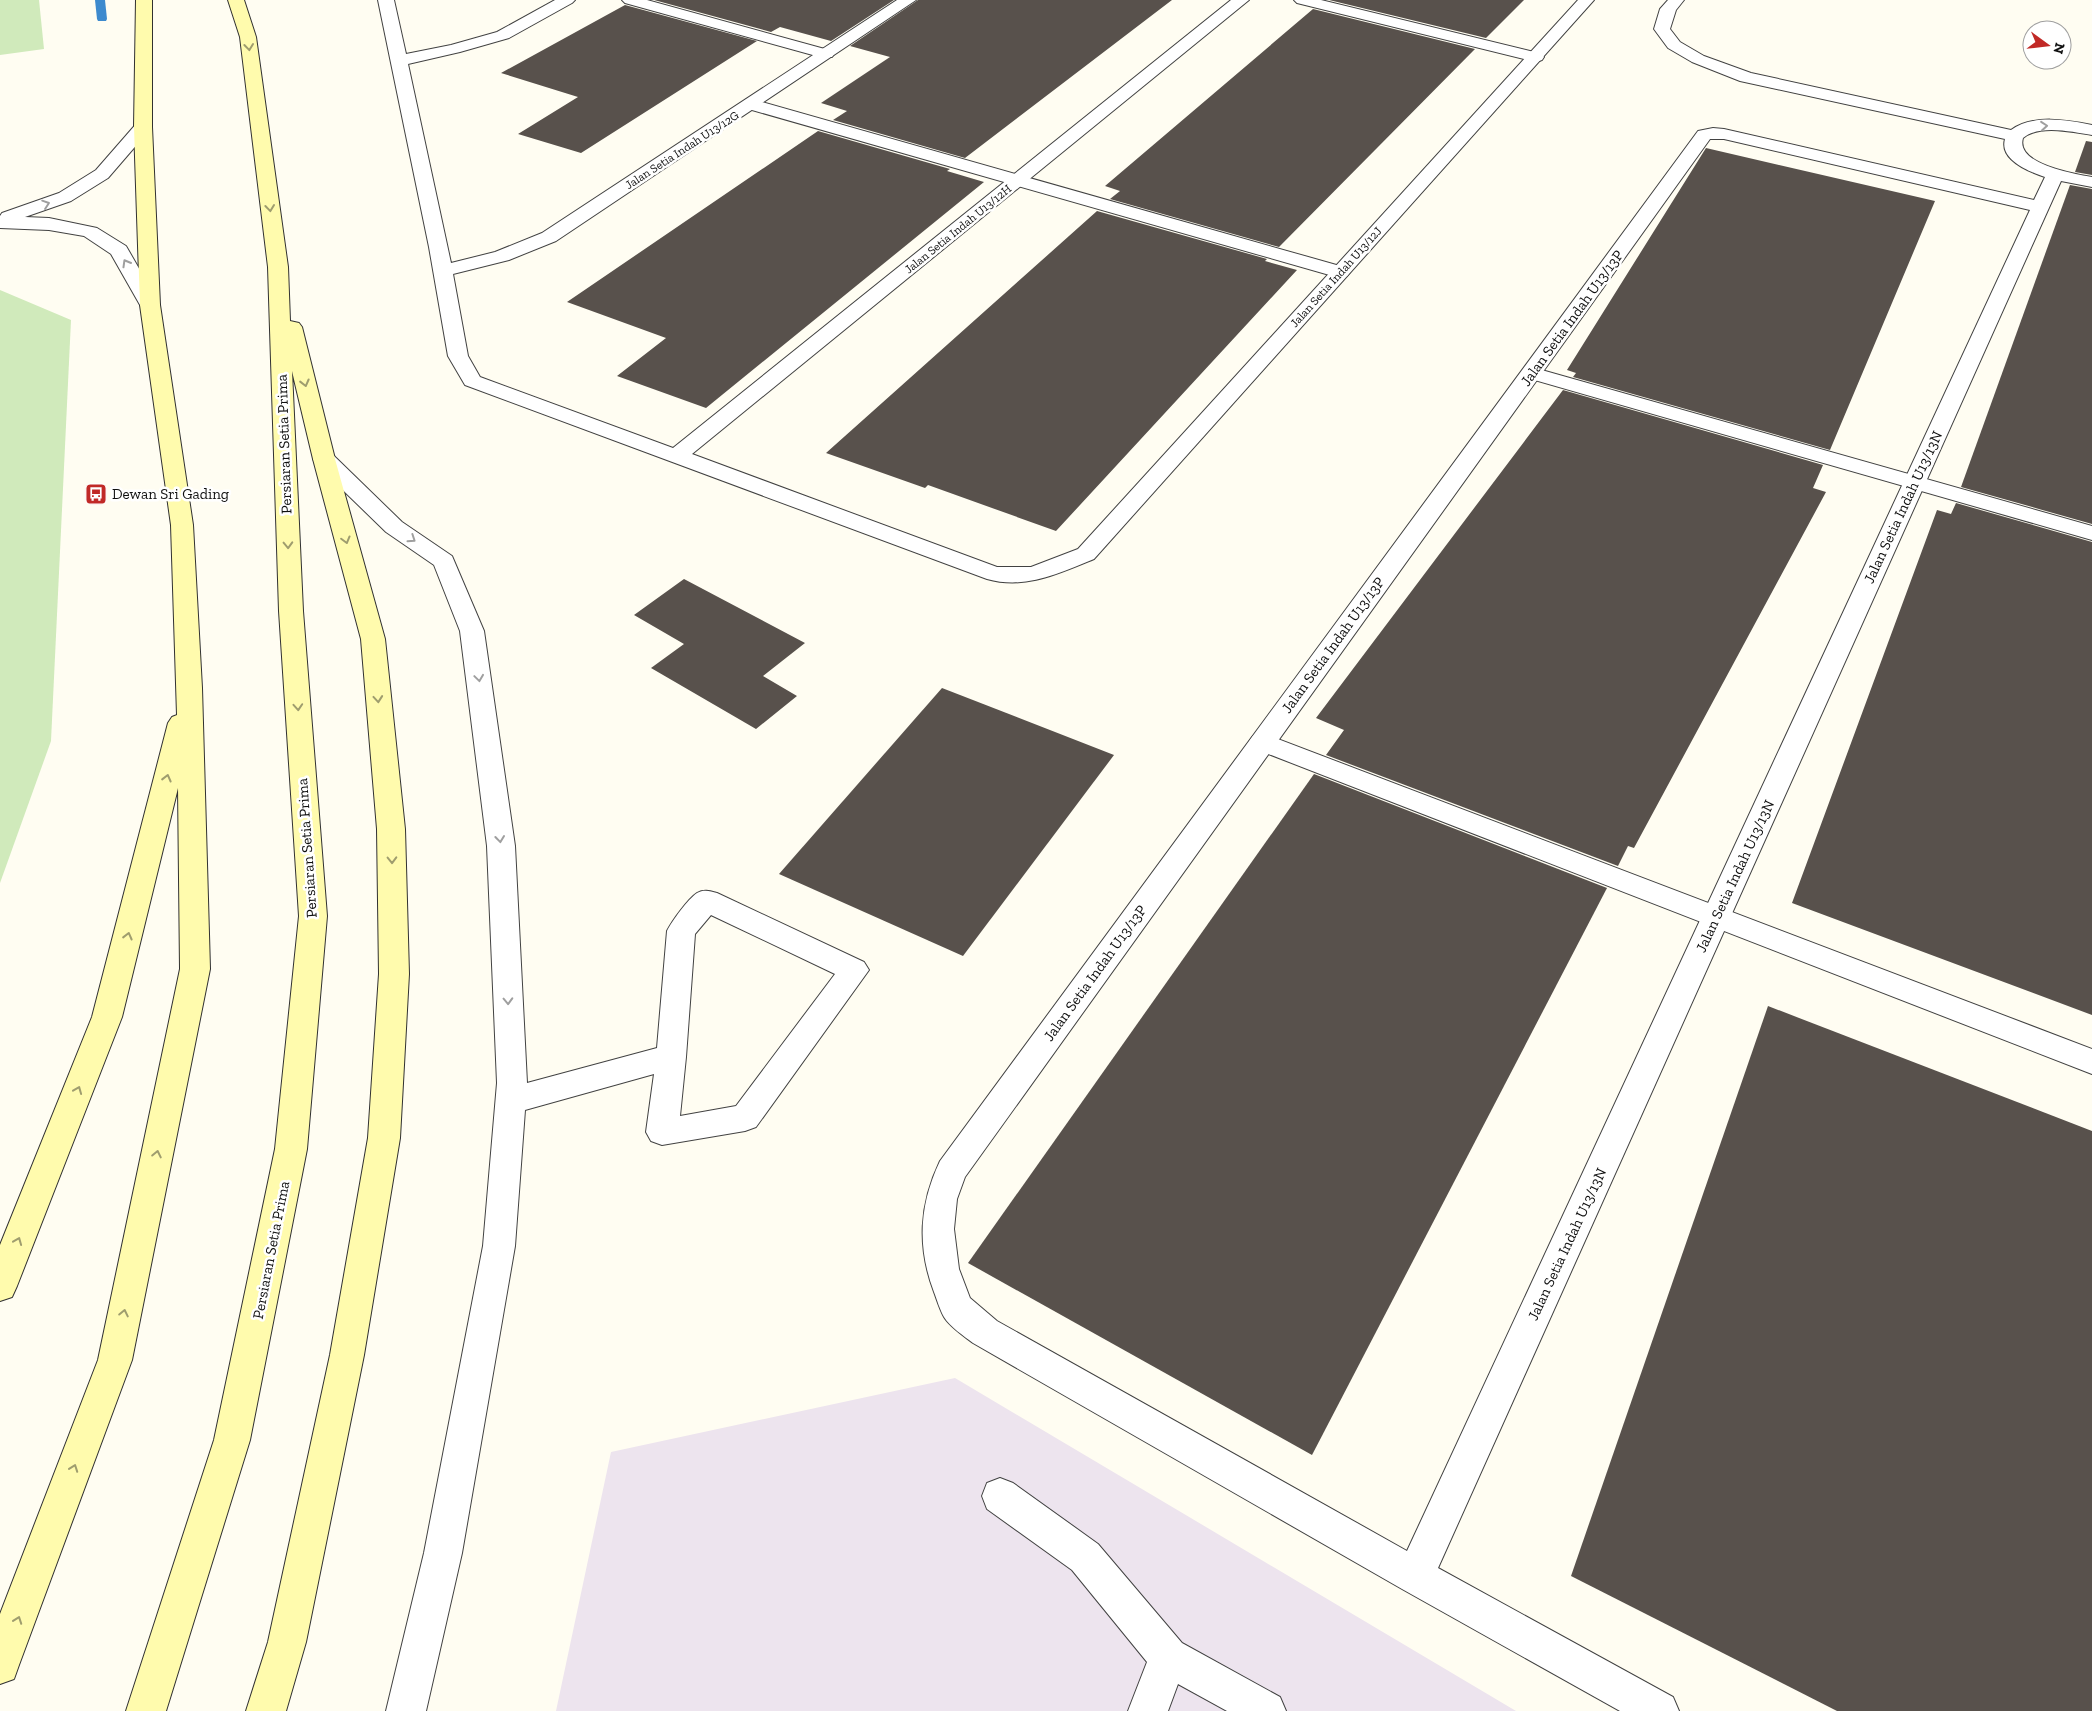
<svg xmlns="http://www.w3.org/2000/svg" width="2092" height="1711" font-family="'Zilla Slab',serif">
<style>
.industrial{fill:#ede4ee}
.green{fill:#d0eabb}
.lines{fill:none;stroke-linecap:round;stroke-linejoin:round}
.stream{fill:#3d8ace;fill-rule:evenodd}
.building{fill:#58514c}
.lane-casing{stroke:#424242;stroke-width:2}
.street-casing{stroke:#424242;stroke-width:2}
.secondary-casing{stroke:#313131;stroke-width:2}
.lane{fill:#fff;fill-rule:evenodd}
.street{fill:#fff;fill-rule:evenodd}
.secondary{fill:#fffbad;fill-rule:evenodd}
.oneway{stroke:#9f9d6e}
.oneway2{stroke:#9f9f9f}
.labels{text-anchor:middle;stroke-width:5;stroke-linejoin:round;paint-order:stroke}
.far-street-label{font-size:12px;fill:#0f0f0f;stroke:#fff}
.street-label{font-size:15px;fill:#0f0f0f;stroke:#fff}
.poi-label{font-size:15px;fill:#0f0f0f;stroke:#fff;text-anchor:start}
</style>
<rect width="100%" height="100%" fill="#fffdf2"/>
<!-- industrial -->
<path class="industrial" d="M955,1378L1516,1711H556L611,1452Z"/>
<!-- green -->
<g class="green">
<path d="M0,0H39L44,49L0,55Z"/>
<path d="M0,290L71,320L51,741L0,883Z"/>
</g>
<g class="lines">
<!-- stream -->
<path class="stream" d="M95,0H105L107,19L106,21H98L97,19Z"/>
</g>
<!-- building -->
<g class="building">
<path d="M654,0H894L831,41L780,27L771,32Z"/>
<path d="M918,0H1172L965,158L833,120L847,111L821,103L890,57L850,46Z"/>
<path d="M1329,0H1524L1486,38Z"/>
<path d="M625,5L757,41L581,153L518,134L578,97L501,73Z"/>
<path d="M1313,9L1475,49L1279,247L1110,199L1120,191L1105,186Z"/>
<path d="M818,131L950,169L947,171L984,182L706,408L617,376L666,338L567,302Z"/>
<path d="M2086,141L2092,142V175L2075,172Z"/>
<path d="M1706,148L1935,201L1830,450L1573,377L1576,373L1567,370Z"/>
<path d="M2070,185L2092,189V524L1961,487Z"/>
<path d="M1097,211L1267,259L1265,261L1297,270L1056,531L928,485L925,488L826,453Z"/>
<path d="M1563,390L1823,465L1813,488L1826,492L1634,848L1628,846L1618,866L1326,755L1344,730L1316,718Z"/>
<path d="M1956,503L2092,542V1015L1792,903L1937,510L1951,514Z"/>
<path d="M684,579L805,643L763,676L797,696L756,729L651,668L684,644L634,615Z"/>
<path d="M942,688L1114,755L963,956L779,874Z"/>
<path d="M1314,774L1607,888L1312,1455L968,1263Z"/>
<path d="M1768,1006L2092,1131V1711H1837L1571,1576Z"/>
</g>
<g class="lines">
<!-- lane casing -->
<g class="lane-casing">
<g id="lane">
<path d="M622,0H647L832,51L834,54L832,57H820L625,3Z"/>
<path d="M1294,0H1321L1542,54L1544,57L1542,60L1536,62L1297,3Z"/>
<path d="M751,99L1347,268L1350,272L1347,276L1340,278L745,108L743,104L745,100Z"/>
<path d="M1531,367L2092,526V540L1524,377L1521,373L1524,369Z"/>
<path d="M324,452L332,454L402,522L452,556L484,631L515,846L527,1083L657,1048L667,931C672,921 688,899 697,893C704,889 710,891 717,893L864,962L869,970L756,1127L745,1131L662,1145L651,1141L646,1132L654,1074L525,1110L515,1246L462,1553L426,1711H386L424,1553L483,1246L497,1083L487,846L460,631L434,565L386,532L316,464L313,459L316,454ZM711,915L835,974L736,1106L680,1116L686,1057L695,934Z"/>
<path d="M1262,733L2092,1049V1074L1253,748L1249,742L1253,736Z"/>
<path d="M1000,1478L1013,1483L1098,1544L1182,1643L1280,1697L1286,1711H1227L1178,1684L1168,1711H1128L1147,1662L1072,1570L987,1509L982,1496L987,1483Z"/>
</g>
</g>
<!-- street casing -->
<g class="street-casing">
<g id="street">
<path d="M378,0H394L406,54L451,45L497,32L555,0H575L572,3L509,38L460,52L408,64L451,263L495,252L542,233L897,0H916L556,241L509,260L453,274L468,356L480,377L673,448L1231,0H1249L692,454L997,567H1031L1078,549L1578,0H1594L1094,559C1059,573 1026,590 987,579L465,385L448,356L429,247Z"/>
<path d="M1668,0H1684L1676,10L1670,29L1680,42L1704,56L1751,73L2011,130C2032,114 2068,120 2092,125V135C2072,132 2040,124 2023,138C2015,164 2074,174 2092,177V187L2061,181L1438,1568L1673,1697L1679,1711H1620L1402,1589L973,1343C964,1336 950,1327 944,1317C940,1310 937,1300 934,1292C917,1247 919,1205 940,1161L1698,131L1713,128L1724,129L2034,200L2045,177C2030,172 1999,160 2005,139L1740,81L1692,62L1668,48L1654,29L1660,9ZM1710,139H1724L2030,210L1407,1551L997,1321L970,1298L959,1269L954,1229L957,1199L965,1177Z"/>
<path d="M143,122L149,123L152,127L108,178L71,201L25,217L49,218L97,228L126,246L160,305L157,309L150,311L143,309L140,305L111,254L84,236L49,230L0,228V216L2,213L59,193L96,170L137,123Z"/>
</g>
</g>
<!-- secondary casing -->
<g class="secondary-casing">
<g id="secondary">
<path d="M136,0H152V127L160,305L193,525L202,688L210,969L132,1360L19,1665L14,1679L0,1684V1614L98,1360L180,969L178,788L122,1017L17,1286L12,1297L0,1301V1245L92,1017L168,723L172,717L177,715L171,525L140,305L134,127Z"/>
<path d="M228,0H244L256,37L288,267L290,321L299,323L302,327L335,459L385,639L405,829L409,974L400,1138L364,1355L306,1642L286,1711H246L268,1642L330,1355L368,1138L379,974L377,829L361,639L313,459L292,371L303,611L327,916L307,1149L250,1440L166,1711H126L214,1440L275,1149L299,916L279,611L268,267L240,37Z"/>
</g>
</g>
<!-- lane -->
<use href="#lane" class="lane"/>
<!-- street -->
<use href="#street" class="street"/>
<!-- secondary -->
<use href="#secondary" class="secondary"/>
</g>
<!-- one-way arrows -->
<defs><path id="oneway-chevron" d="M-2-3.5L2.5 0L-2 3.5" fill="none" stroke-width="1.6" stroke-linecap="round" stroke-linejoin="round" transform="scale(1.25)"/></defs>
<g class="oneway">
<use href="#oneway-chevron" transform="translate(249 47) rotate(83)"/>
<use href="#oneway-chevron" transform="translate(270 208) rotate(83)"/>
<use href="#oneway-chevron" transform="translate(305 383) rotate(76)"/>
<use href="#oneway-chevron" transform="translate(346 540) rotate(75)"/>
<use href="#oneway-chevron" transform="translate(288 545) rotate(88)"/>
<use href="#oneway-chevron" transform="translate(378 699) rotate(85)"/>
<use href="#oneway-chevron" transform="translate(298 707) rotate(86)"/>
<use href="#oneway-chevron" transform="translate(167 778) rotate(-76)"/>
<use href="#oneway-chevron" transform="translate(392 860) rotate(89)"/>
<use href="#oneway-chevron" transform="translate(128 936) rotate(-76)"/>
<use href="#oneway-chevron" transform="translate(78 1090) rotate(-68)"/>
<use href="#oneway-chevron" transform="translate(157 1154) rotate(-78)"/>
<use href="#oneway-chevron" transform="translate(18 1241) rotate(-68)"/>
<use href="#oneway-chevron" transform="translate(124 1313) rotate(-78)"/>
<use href="#oneway-chevron" transform="translate(74 1468) rotate(-70)"/>
<use href="#oneway-chevron" transform="translate(18 1620) rotate(-70)"/>
</g>
<g class="oneway2">
<use href="#oneway-chevron" transform="translate(2044 126) rotate(-5)"/>
<use href="#oneway-chevron" transform="translate(46 204) rotate(-19)"/>
<use href="#oneway-chevron" transform="translate(126 263) rotate(-120)"/>
<use href="#oneway-chevron" transform="translate(412 539) rotate(34)"/>
<use href="#oneway-chevron" transform="translate(479 678) rotate(82)"/>
<use href="#oneway-chevron" transform="translate(500 839) rotate(83)"/>
<use href="#oneway-chevron" transform="translate(508 1001) rotate(88)"/>
</g>
<!-- icons -->
<defs>
<g id="bus-square" transform="scale(1.125)"><rect x="-9" y="-9" width="18" height="18" rx="4" fill="#c12926" stroke="#fff"/><path d="M-5-6H5V4H4V6H2V4H-2V6H-4V4H-5ZM-3.5-4V0h7V-4ZM-3.5 1.2v1.5H-2V1.2ZM2 1.2v1.5H3.5V1.2Z" fill="#fff"/></g>
</defs>
<g fill-rule="evenodd">
<use href="#bus-square" x="96" y="494"/>
</g>
<g class="labels">
<!-- far-street labels -->
<g class="far-street-label">
<text transform="translate(682 150) rotate(-33)" y="4">Jalan Setia Indah U13/12G</text>
<text transform="translate(958 229) rotate(-39)" y="4">Jalan Setia Indah U13/12H</text>
<text transform="translate(1336 277) rotate(-48)" y="4">Jalan Setia Indah U13/12J</text>
</g>
<!-- street labels -->
<g class="street-label">
<text transform="translate(1572 318) rotate(-54)" y="5">Jalan Setia Indah U13/13P</text>
<text transform="translate(284 444) rotate(-92)" y="5">Persiaran Setia Prima</text>
<text transform="translate(1903 507) rotate(-65)" y="5">Jalan Setia Indah U13/13N</text>
<text transform="translate(1333 645) rotate(-54)" y="5">Jalan Setia Indah U13/13P</text>
<text transform="translate(307 848) rotate(-94)" y="5">Persiaran Setia Prima</text>
<text transform="translate(1735 876) rotate(-65)" y="5">Jalan Setia Indah U13/13N</text>
<text transform="translate(1095 973) rotate(-54)" y="5">Jalan Setia Indah U13/13P</text>
<text transform="translate(1567 1244) rotate(-65)" y="5">Jalan Setia Indah U13/13N</text>
<text transform="translate(271 1250) rotate(-79)" y="5">Persiaran Setia Prima</text>
</g>
<!-- poi labels -->
<g class="poi-label">
<text x="112" y="499">Dewan Sri Gading</text>
</g>
</g>
<!-- north arrow -->
<g transform="translate(2047 45) rotate(105)"><circle r="24" fill="#ffffff" stroke="#9f9f9f"/>
<path d="M0-4L9 19L0 12L-9 19Z" fill="#c12926"/>
<text y="-8" font-size="14" font-weight="bold" text-anchor="middle" fill="#0f0f0f">N</text>
</g>
</svg>
